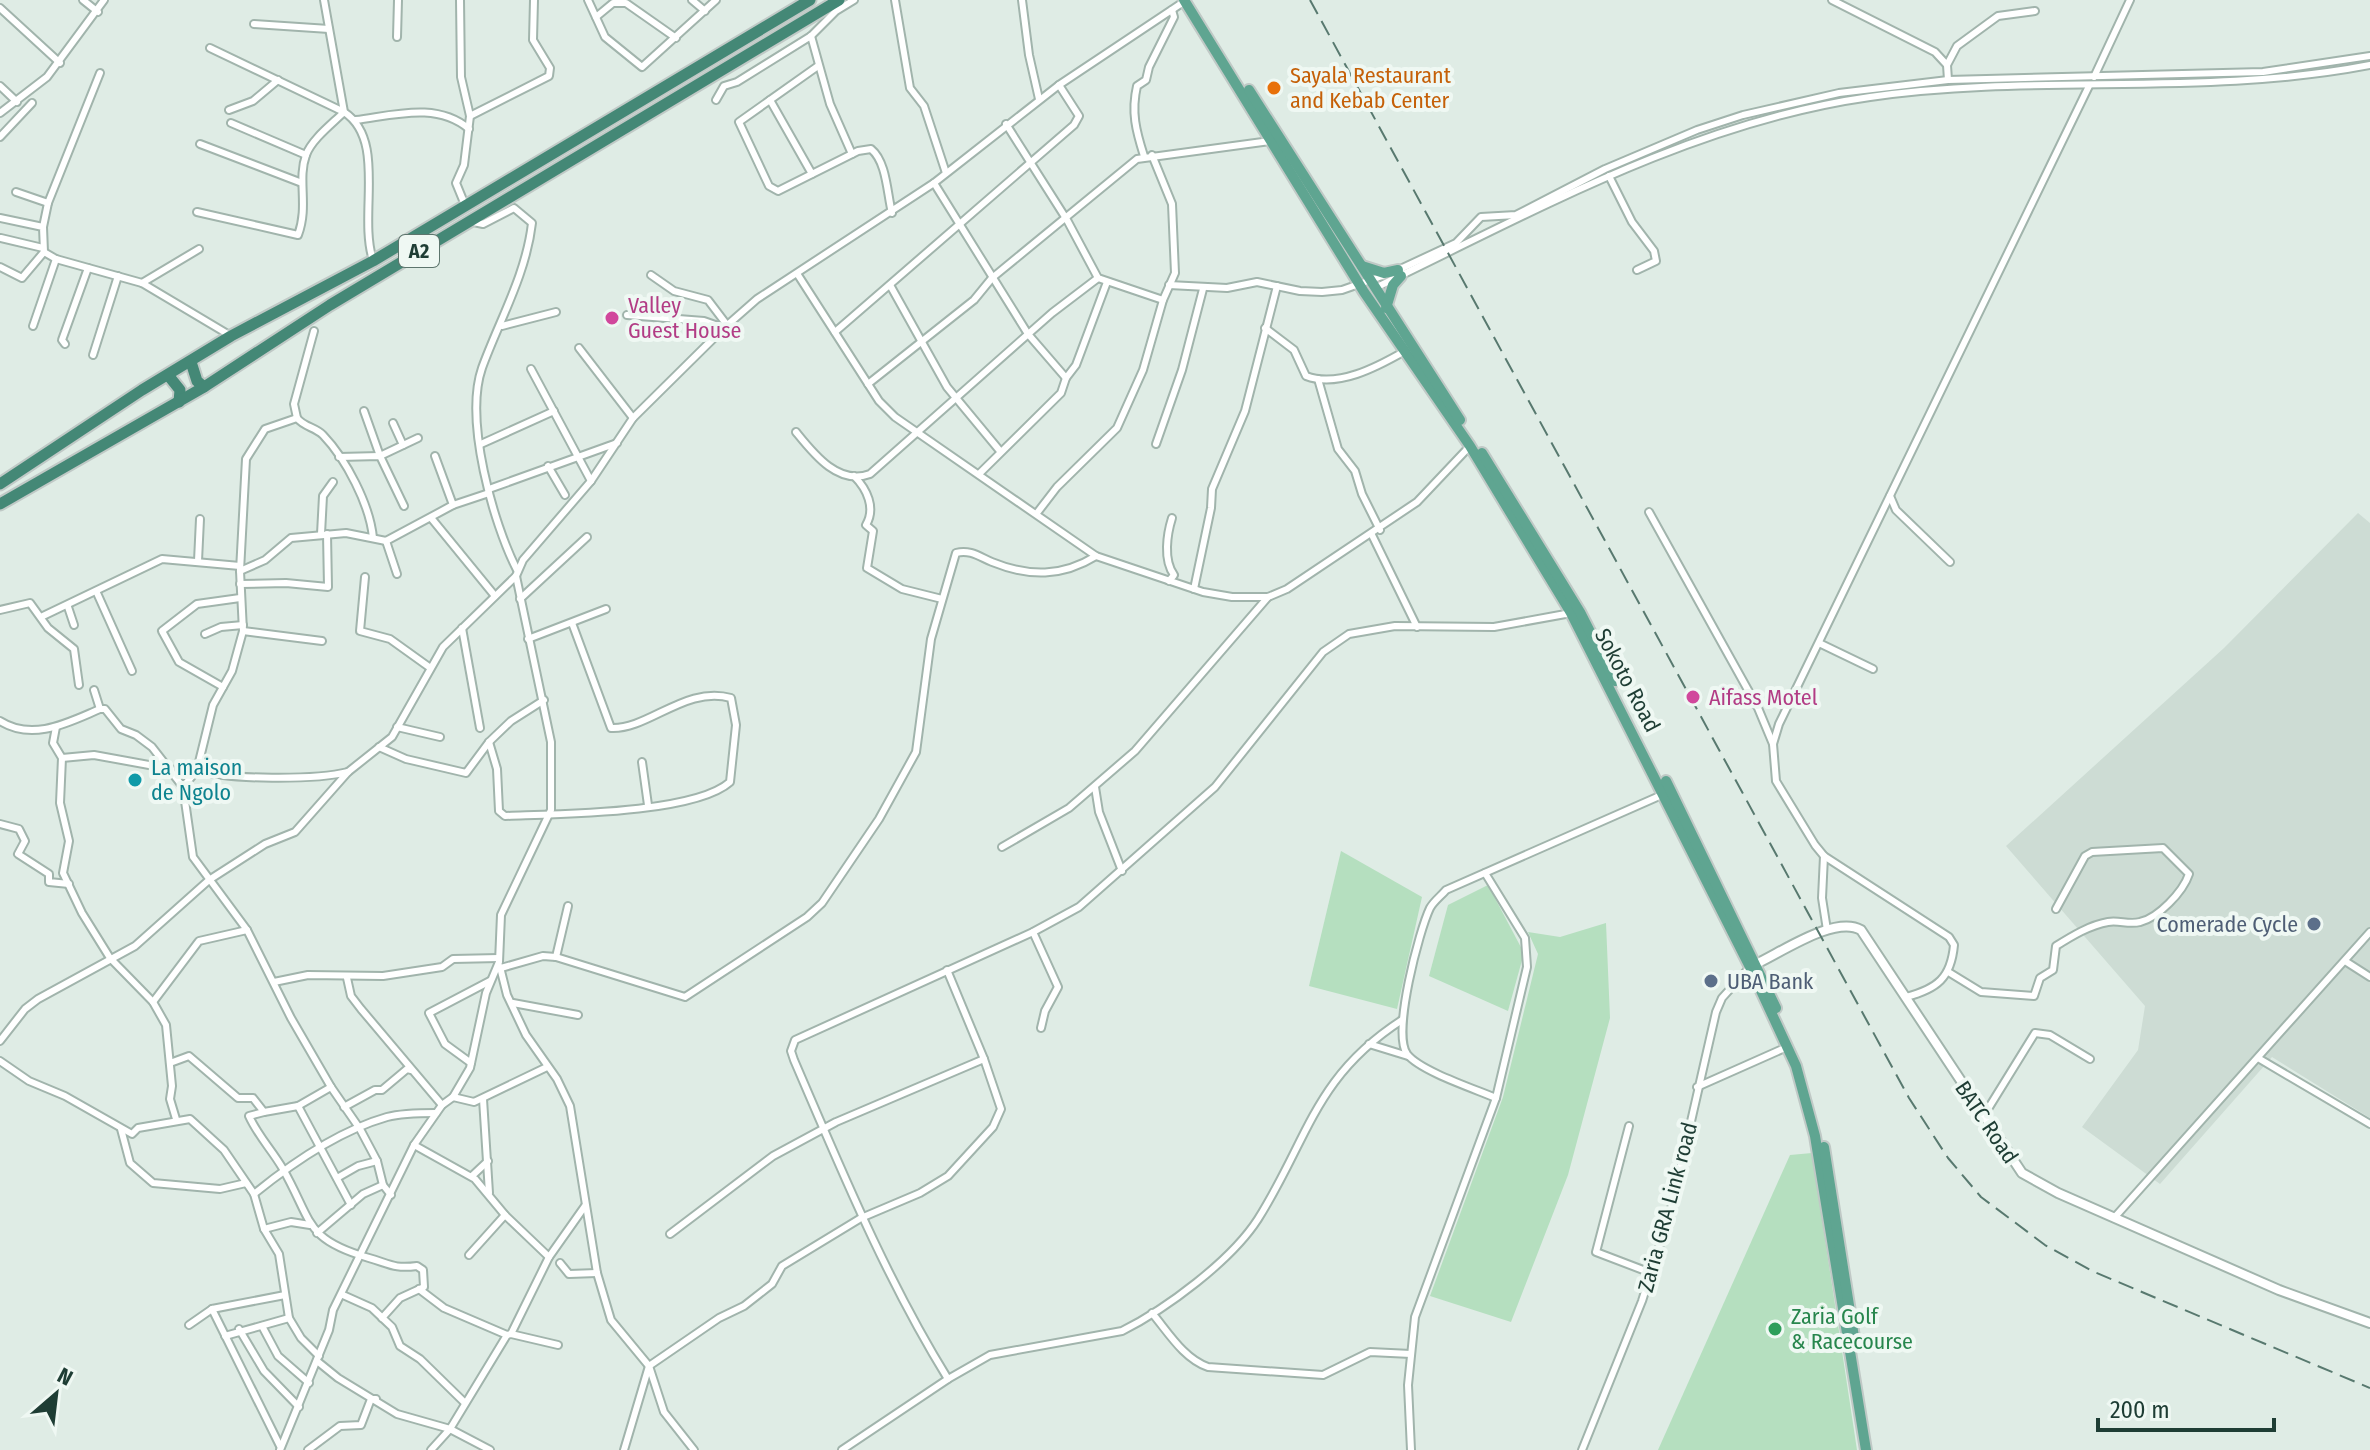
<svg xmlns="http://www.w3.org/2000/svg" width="2370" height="1450" font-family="'Fira Sans Condensed',sans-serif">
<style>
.built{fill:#cddcd4}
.green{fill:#b5dfbf}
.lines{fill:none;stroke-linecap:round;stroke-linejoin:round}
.minor-casing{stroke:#a1b4ac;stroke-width:10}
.tertiary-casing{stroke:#a1b4ac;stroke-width:12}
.primary-casing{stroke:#c0c9c6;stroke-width:14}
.trunk-casing{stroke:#c0c9c6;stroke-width:15}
.minor{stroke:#fff;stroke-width:6}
.tertiary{stroke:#fff;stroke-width:8}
.primary{stroke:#5fa591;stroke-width:10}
.trunk{stroke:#448876;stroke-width:11}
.rail{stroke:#58796f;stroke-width:2;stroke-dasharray:16 8;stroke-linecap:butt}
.food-dot{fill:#e8710a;stroke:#eff8f3;stroke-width:3}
.hotel-dot{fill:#d1479c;stroke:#eff8f3;stroke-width:3}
.culture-dot{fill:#0f9aa8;stroke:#eff8f3;stroke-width:3}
.service-dot{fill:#5c6f8a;stroke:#eff8f3;stroke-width:3}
.leisure-dot{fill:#2e9e5b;stroke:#eff8f3;stroke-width:3}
.labels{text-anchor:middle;stroke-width:8;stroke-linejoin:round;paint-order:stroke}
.shield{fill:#eff8f3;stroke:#5d756d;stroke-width:2}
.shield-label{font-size:20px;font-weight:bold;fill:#1e3d34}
.food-label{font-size:22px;fill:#c56008;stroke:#eff8f3;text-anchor:start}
.hotel-label{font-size:22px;fill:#b23c85;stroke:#eff8f3;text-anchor:start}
.street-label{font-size:22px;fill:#1e3d34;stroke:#eff8f3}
.culture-label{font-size:22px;fill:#0d838f;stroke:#eff8f3;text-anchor:start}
.service-label{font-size:22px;fill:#4e5e75;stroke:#eff8f3;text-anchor:end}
.leisure-label{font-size:22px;fill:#27864d;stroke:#eff8f3;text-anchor:start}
</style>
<rect width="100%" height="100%" fill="#dfece5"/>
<!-- built -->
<path class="built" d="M2358,513L2370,523V1118L2272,1057L2160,1184L2082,1127L2138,1050L2145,1006L2006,846L2224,648Z"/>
<!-- green -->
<g class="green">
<path d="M1341,851L1422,897L1397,1009L1309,986Z"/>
<path d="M1488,885L1524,953L1508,1011L1429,976L1448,905Z"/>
<path d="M1606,923L1610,1018L1568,1175L1511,1322L1430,1296L1503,1097L1538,954L1528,932L1560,937Z"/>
<path d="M1812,1153L1857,1450H1658L1790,1155Z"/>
</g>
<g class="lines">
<!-- minor casing -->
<g class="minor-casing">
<g id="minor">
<path d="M83,0L98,12"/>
<path d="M324,0L344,112C387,140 358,215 373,260"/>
<path d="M460,0L461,77L470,116L464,165L456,183L465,205"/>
<path d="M588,0L605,37L642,67L716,0"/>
<path d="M692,0L705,11"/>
<path d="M895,0L910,88L924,106L946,173"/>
<path d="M1022,0L1029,55L1039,99"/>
<path d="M1832,0L1935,52L1947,65L1948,80"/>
<path d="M0,8L60,63"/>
<path d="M596,17L613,3H626L676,38"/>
<path d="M254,24L329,29"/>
<path d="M811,36L830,104L852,154"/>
<path d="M397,37L398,0"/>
<path d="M1947,65L1957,46L1998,16L2035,11"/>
<path d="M818,66L739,122L769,186L778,191L858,151L871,149C887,162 887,194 892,213"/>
<path d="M2094,77L2130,0"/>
<path d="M0,86L17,102"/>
<path d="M716,100L724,86L737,82L811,36L836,11L854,0"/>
<path d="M770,100L812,174"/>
<path d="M229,110L253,101L278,80"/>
<path d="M0,113L47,77L104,0"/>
<path d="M470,116L549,76L550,68L533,40L534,0"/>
<path d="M356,120C395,115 437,102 469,129"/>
<path d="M231,123L306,155"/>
<path d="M1006,124L1067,220L1098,278L1163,300"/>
<path d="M0,137L32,103"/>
<path d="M200,144L302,183"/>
<path d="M1144,156C1136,131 1131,112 1137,86L1146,80L1149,67L1174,17L1172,10"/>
<path d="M1609,176L1632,222L1654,251L1656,261L1637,270"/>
<path d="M934,183L1028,334L1066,378"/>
<path d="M16,192L48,203"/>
<path d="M197,212L298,235C309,206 297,180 306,155C312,139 332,124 344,112L210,48"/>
<path d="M0,218L43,227L44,252L56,259L142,283L231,336"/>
<path d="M469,221L483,224L514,208L532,223C526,275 499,321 482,368C464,420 493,523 517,570"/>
<path d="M43,227L48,203L100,73"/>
<path d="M1,238L43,248"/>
<path d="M0,267L22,278L44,252"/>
<path d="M1396,271L1456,243L1481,217L1516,215L1605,169L1697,130L1743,115L1839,93L1948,80L2263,72L2370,56"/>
<path d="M651,275L674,291L708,300L727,325"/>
<path d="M798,275L879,401L895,417L1096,556L1203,592L1232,597H1268L1287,589L1417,502L1470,446"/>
<path d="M142,283L199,249"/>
<path d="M890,285L947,387L1000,451"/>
<path d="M1169,285L1227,288L1257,282L1300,291L1322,292L1342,290L1385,275"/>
<path d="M1375,288C1533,212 1693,122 1870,97C2036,73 2205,97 2370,65"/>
<path d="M627,315L704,321L724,328"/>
<path d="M33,326L56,259"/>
<path d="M502,326L556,312"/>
<path d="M1265,328L1294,350L1306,376C1338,388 1377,367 1405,351"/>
<path d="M314,331L294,404L297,418C304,427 315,427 323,435C346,459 370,505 373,538"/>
<path d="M835,332L1074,125L1079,116L1059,85"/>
<path d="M65,344L62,340L88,268"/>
<path d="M579,348L633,418"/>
<path d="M93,355L118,276"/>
<path d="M531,369L591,481"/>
<path d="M1318,379L1338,449L1355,471L1362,494L1380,530"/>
<path d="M868,384L974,300L992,278L1137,159L1270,141"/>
<path d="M364,411L380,456L418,438"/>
<path d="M393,423L403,445"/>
<path d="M796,432C813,453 838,486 870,474L1052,313L1098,278"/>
<path d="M481,444L554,411"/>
<path d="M1156,444L1182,370L1203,289"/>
<path d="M435,456L453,505"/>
<path d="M339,457L380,456L404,506"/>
<path d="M548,466L565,495"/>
<path d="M979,474L1061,393L1066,378L1076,365L1107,282"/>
<path d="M854,476C867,489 876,508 866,525L873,531L867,568L902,589L942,599"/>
<path d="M489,489L617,443"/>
<path d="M1890,496L1896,510L1950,562"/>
<path d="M1649,512L1758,708L1773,744"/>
<path d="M1037,513L1057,487L1117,428L1143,370L1163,300L1175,273L1172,204L1152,155"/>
<path d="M432,519L495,596"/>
<path d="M321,534L323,496L333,482"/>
<path d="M1372,535L1417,627"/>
<path d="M386,541L397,574"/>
<path d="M198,561L200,519"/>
<path d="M240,571L265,560L291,538L346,533L386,541L453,505L489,493"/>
<path d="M365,577L360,631L390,639L429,667"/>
<path d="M1169,581L1174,575C1163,560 1167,534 1172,518"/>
<path d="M240,584L286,583L328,587L327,534"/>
<path d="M1194,589L1211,508L1212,489L1245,411L1277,286"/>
<path d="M97,593L132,671"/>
<path d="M520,599L587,537"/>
<path d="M68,607L74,625"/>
<path d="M0,610L30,603L48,628L74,649L79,685"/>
<path d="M43,616L162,559L240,566"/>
<path d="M462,628L480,728"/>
<path d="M243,631L322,641"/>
<path d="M205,634L221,627L243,625"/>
<path d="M528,639L606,609"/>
<path d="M1819,643L1873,669"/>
<path d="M223,687L179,662L162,631L197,604L240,598"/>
<path d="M94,690L100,709H105L121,729L136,735L152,747L183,787L193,857L247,930L291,1018L331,1087L360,1129L377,1161L383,1185L391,1195"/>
<path d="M0,721C33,742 69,722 100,709"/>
<path d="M56,727L53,743L62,758L60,803L69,841L63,873L82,913L110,958L153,1002L166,1025L172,1086L170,1099L176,1119"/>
<path d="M397,727L440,737"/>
<path d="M489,742L497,769L499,811L505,816C556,814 694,814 730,782L736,725L731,698C686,685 648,730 611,728L572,623"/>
<path d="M379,747L406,759L466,773L489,742L511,721L544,700"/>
<path d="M62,758L94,755L171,769"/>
<path d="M642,762L648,805"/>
<path d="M197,770C228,780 316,780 348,772"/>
<path d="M183,787L197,770L213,705L232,671L243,631L240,571L246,459L265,429L297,418"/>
<path d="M1095,787L1099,812L1122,871"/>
<path d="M0,824L19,829L25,841L18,854L49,874V882L69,884"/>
<path d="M1002,847L1069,808L1135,751L1268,597"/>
<path d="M1824,856L1822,898L1827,930"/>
<path d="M1033,932L1058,987L1045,1011L1041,1028"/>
<path d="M556,957L568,906"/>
<path d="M2345,961L2370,977"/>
<path d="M500,967L507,995L526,1035L557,1079L570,1106L597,1273L611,1320L649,1366L664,1412L694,1450"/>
<path d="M501,968L543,956L556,957L685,997L807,917L822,903L879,819L916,752L931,639L956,553C970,549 980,557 992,562C1029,577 1062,577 1096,556"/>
<path d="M1950,973L1981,992L2034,996L2040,978L2053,970L2056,946C2072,936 2090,925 2108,922C2119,920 2129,925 2140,922C2158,918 2183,892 2189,874L2163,848L2092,852L2085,856L2056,909"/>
<path d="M347,978L351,996L361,1009L442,1105"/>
<path d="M274,982L308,975L383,976L442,967L453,959L499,958"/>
<path d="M1906,997C1937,989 1951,978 1954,945L1949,937L1824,856L1815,845L1776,781L1773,744L1779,724L2089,86"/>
<path d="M153,1002L199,941L247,930"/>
<path d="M513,1003L578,1015"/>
<path d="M0,1041L25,1009L38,999L135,946L209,880L265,844L295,832L348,772L392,737L443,647L516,576L523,560L591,481L633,418L724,328L757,299L934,183L1059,85L1185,1"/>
<path d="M1369,1044L1408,1056"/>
<path d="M2258,1058L2370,1124"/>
<path d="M0,1061L29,1081L65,1096L132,1134L138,1128L190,1119L224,1150L254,1194L264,1229L279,1254L289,1318L301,1338L319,1356"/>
<path d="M170,1063L189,1056L238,1098H253L264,1112L298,1106L331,1087"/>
<path d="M471,1063L445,1044L429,1013L490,981"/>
<path d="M1697,1087L1787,1047"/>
<path d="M453,1097L474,1102L547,1067"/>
<path d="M1496,1098C1475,1089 1420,1071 1407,1054C1392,1033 1419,931 1430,908C1434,901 1441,896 1446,890L1664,794"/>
<path d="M483,1099L489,1193"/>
<path d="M298,1106L351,1205"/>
<path d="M344,1107L375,1090H382L407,1069L411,1070"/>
<path d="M264,1112L249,1116C258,1136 272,1150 283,1169C313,1222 304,1239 369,1258C390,1264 394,1269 417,1266L423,1270L424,1287L400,1298L382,1318"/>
<path d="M1983,1117L2035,1033L2050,1035L2090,1059"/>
<path d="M1629,1126L1596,1252L1651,1273"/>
<path d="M121,1129L130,1163L153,1183L220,1189L246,1183"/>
<path d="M414,1145L475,1179L505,1215L549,1257"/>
<path d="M472,1176L488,1161"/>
<path d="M337,1178L358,1166L377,1161"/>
<path d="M254,1194C292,1163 338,1131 387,1117C402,1113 420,1113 436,1113"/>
<path d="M2114,1218L2370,932"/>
<path d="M264,1229L291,1222L310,1225"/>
<path d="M317,1233L363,1194L383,1185"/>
<path d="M670,1234L773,1156L836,1122L984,1059L947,970"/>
<path d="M469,1255L505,1215"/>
<path d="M560,1263L569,1274L597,1273"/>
<path d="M419,1289L444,1308L507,1335"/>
<path d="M343,1295L372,1308L392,1327L400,1346L420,1359L464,1402"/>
<path d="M212,1309L280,1446"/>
<path d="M1152,1313C1168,1332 1184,1359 1208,1367L1323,1375L1370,1352L1411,1354"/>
<path d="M189,1325L212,1309L285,1295"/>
<path d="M262,1326L278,1356L309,1383"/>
<path d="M239,1329L264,1371L299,1407"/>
<path d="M511,1334L558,1345"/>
<path d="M225,1336L289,1318"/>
<path d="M317,1361L338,1378L397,1414L450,1429L490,1450"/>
<path d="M948,1379C885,1277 841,1169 794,1060L791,1051L795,1040L1033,932L1079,907L1215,787L1323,652L1349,634L1395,626L1494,627L1571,613"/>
<path d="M280,1450L329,1330L333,1310L414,1145L442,1105L453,1097L470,1068L486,993L499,962L501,915L551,810V742L516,576"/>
<path d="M308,1450L340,1426L361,1425L371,1399H376"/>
<path d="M431,1450L450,1429L507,1335L511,1334L549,1257L585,1206"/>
<path d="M624,1450L649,1366L719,1318L744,1306L772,1284L782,1266L861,1218L920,1193L948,1176L993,1127L1001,1109L984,1059"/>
<path d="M842,1450L948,1379L990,1355L1122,1331C1166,1309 1231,1261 1258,1219C1309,1138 1314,1077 1402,1020"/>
<path d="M1411,1450L1408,1385L1415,1317L1496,1098L1527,967L1525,938L1485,873"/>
<path d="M1582,1450L1642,1301L1671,1209L1716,1012L1722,998L1750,967"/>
</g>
</g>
<!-- tertiary casing -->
<g class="tertiary-casing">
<path id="tertiary" d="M1756,964C1782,952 1835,915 1861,930L2022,1173L2058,1193L2279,1290L2370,1323"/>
</g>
<!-- primary casing -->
<g class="primary-casing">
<g id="primary">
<path d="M1184,0L1364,292L1470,446L1571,613L1750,967L1796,1066L1815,1136L1866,1450"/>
<path d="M1249,90L1460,420"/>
<path d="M1362,266L1384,273L1398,270"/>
<path d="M1386,308L1393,285L1401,276"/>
<path d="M1482,453L1580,612L1615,681"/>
<path d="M1666,781L1776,1008"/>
<path d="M1824,1147L1854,1337"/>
</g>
</g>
<!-- trunk casing -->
<g class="trunk-casing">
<g id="trunk">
<path d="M191,362L197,381L204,387"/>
<path d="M168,375L180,390L179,402"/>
<path d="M0,484L142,390L231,336L373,261L810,0"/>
<path d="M0,504L204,387L330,305L839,0"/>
</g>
</g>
<!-- minor -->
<use href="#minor" class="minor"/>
<!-- tertiary -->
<use href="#tertiary" class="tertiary"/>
<!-- primary -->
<use href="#primary" class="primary"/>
<!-- trunk -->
<use href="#trunk" class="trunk"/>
<!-- rail -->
<path class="rail" d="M1310,0L1909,1098L1948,1158L1981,1197L2045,1245L2092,1271L2370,1388"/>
</g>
<!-- markers -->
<circle class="food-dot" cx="1274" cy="88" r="8"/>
<g class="hotel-dot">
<circle cx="612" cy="318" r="8"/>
<circle cx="1693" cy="697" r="8"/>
</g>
<circle class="culture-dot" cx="135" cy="780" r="8"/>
<g class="service-dot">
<circle cx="2314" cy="924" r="8"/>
<circle cx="1711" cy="981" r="8"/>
</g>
<circle class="leisure-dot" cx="1775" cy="1329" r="8"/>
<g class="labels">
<!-- shield labels -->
<rect class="shield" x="399" y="235" width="40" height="32" rx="6"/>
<g class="shield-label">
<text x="419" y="258">A2</text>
</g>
<!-- food labels -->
<g class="food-label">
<text x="1290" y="83">Sayala Restaurant<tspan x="1290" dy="25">and Kebab Center</tspan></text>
</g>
<!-- hotel labels -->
<g class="hotel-label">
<text x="628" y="313">Valley<tspan x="628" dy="25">Guest House</tspan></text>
<text x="1709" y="705">Aifass Motel</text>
</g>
<!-- street labels -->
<g class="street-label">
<text transform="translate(1628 680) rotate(62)" y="8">Sokoto Road</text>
<text transform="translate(1987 1122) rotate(56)" y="8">BATC Road</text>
<text transform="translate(1667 1207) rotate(-75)" y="8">Zaria GRA Link road</text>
</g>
<!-- culture labels -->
<g class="culture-label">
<text x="151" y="775">La maison<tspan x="151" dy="25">de Ngolo</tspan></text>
</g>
<!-- service labels -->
<g class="service-label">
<text x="2298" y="932">Comerade Cycle</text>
<text x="1727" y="989" text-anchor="start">UBA Bank</text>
</g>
<!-- leisure labels -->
<g class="leisure-label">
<text x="1791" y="1324">Zaria Golf<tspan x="1791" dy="25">&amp; Racecourse</tspan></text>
</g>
</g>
<!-- north arrow -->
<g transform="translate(56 1394) rotate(28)" stroke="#eff8f3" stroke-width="6" paint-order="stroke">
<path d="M0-6L14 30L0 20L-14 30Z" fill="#1e3d34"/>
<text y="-12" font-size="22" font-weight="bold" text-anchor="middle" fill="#1e3d34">N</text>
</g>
<!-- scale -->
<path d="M2098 1418v12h176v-12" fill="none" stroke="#1e3d34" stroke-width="4"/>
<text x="2110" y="1418" font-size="24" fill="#1e3d34" stroke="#eff8f3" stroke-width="6" paint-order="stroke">200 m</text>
</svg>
